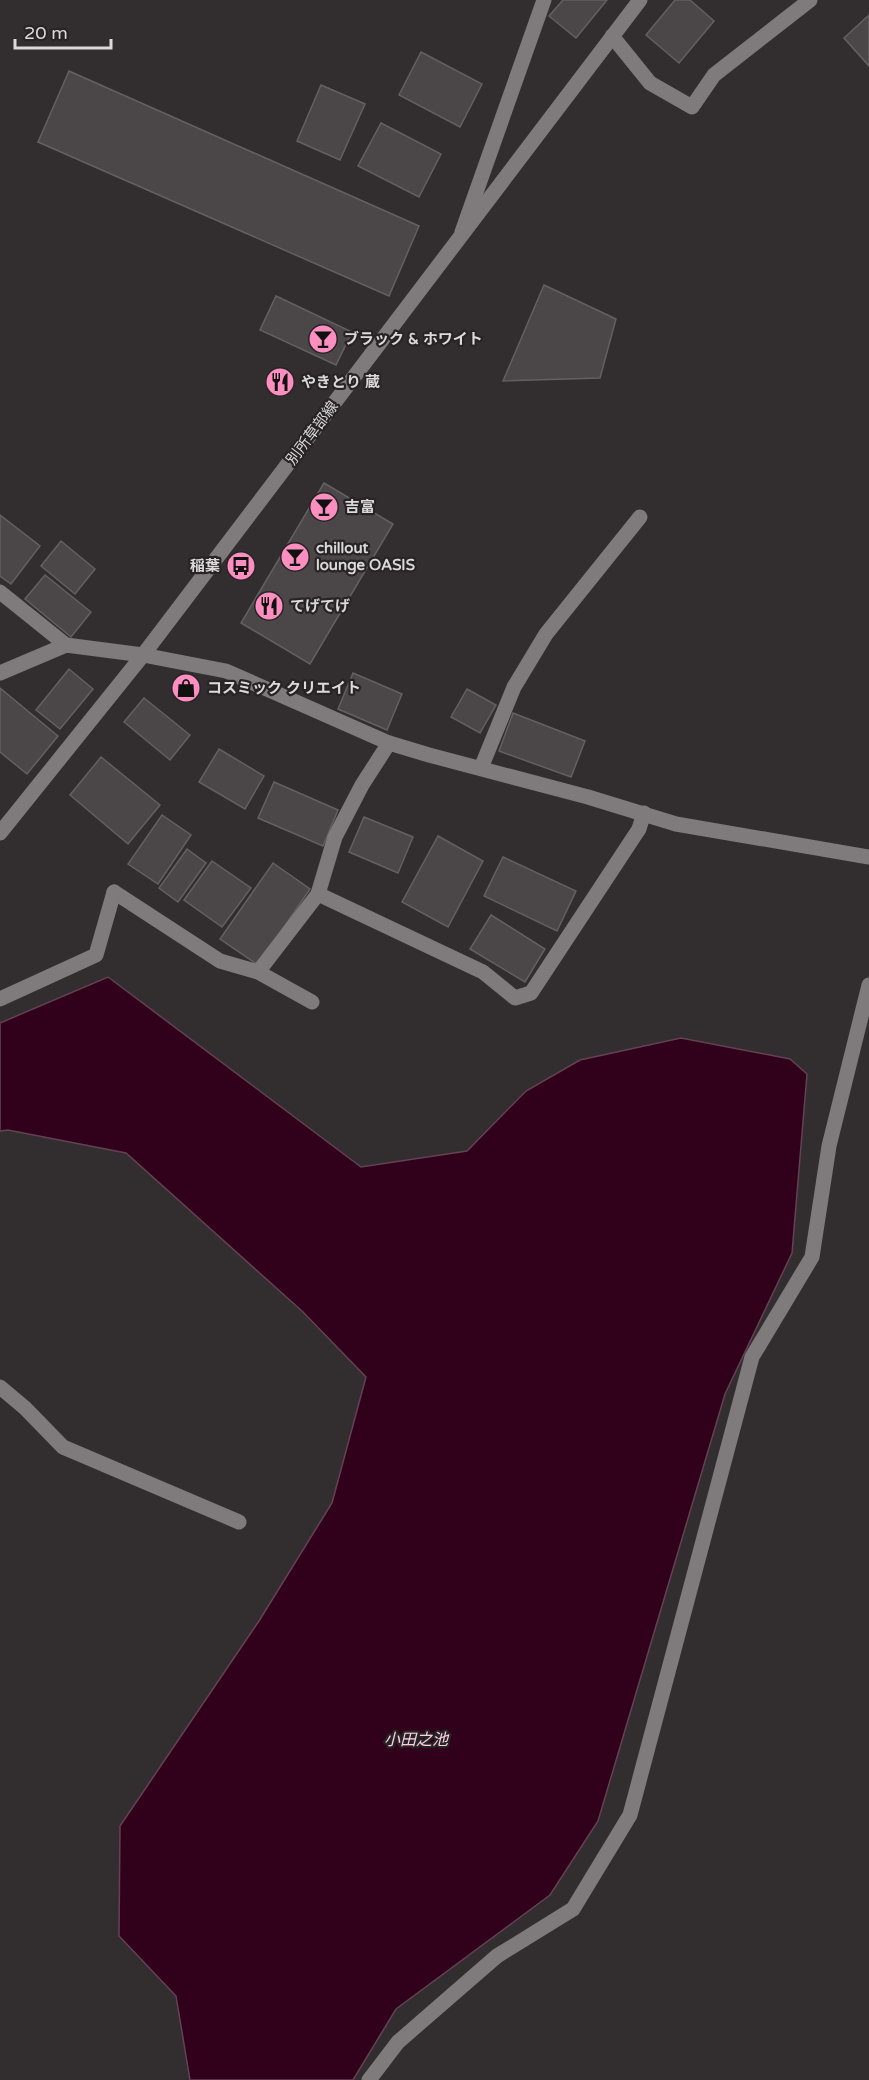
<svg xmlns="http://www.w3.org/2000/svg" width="869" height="2080" font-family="'Varela Round','Noto Sans JP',sans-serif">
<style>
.water{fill:#31001a;stroke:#644154;stroke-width:1.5}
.building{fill:#4b4749;stroke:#646062;stroke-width:1.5}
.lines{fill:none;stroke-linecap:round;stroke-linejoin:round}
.lane{stroke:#7f7a7c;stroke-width:15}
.street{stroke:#7f7a7c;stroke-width:15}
.secondary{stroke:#7f7a7c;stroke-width:15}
.labels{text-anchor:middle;stroke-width:4.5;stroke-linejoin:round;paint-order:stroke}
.poi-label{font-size:15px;font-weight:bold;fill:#dbd9da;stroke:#282426;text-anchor:start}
.street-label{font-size:15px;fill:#dbd9da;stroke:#282426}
.water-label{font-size:16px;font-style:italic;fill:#fed1e2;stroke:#282426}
</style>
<rect width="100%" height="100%" fill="#322e2f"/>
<!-- water -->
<path class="water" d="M108,977L361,1167L467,1151L526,1091L580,1060L681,1038L790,1059L807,1074L792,1253L725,1394L598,1821L550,1895L396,2009L353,2080H190L176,1996L119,1936L120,1826L259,1621L332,1503L366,1377L303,1312L126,1153L8,1130L0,1131V1023Z"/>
<!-- building -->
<g class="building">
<path d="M563,0H607L576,38L549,16Z"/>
<path d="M675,0H690L714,21L679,63L646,35Z"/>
<path d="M869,15V66L844,38Z"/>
<path d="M421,52L482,84L460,127L399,95Z"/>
<path d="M69,71L419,226L389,296L38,142Z"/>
<path d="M321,85L365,104L340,160L297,141Z"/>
<path d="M381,123L441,154L419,197L358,166Z"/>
<path d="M544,285L616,319L600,378L503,381Z"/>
<path d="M276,296L352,332L336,365L260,330Z"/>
<path d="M324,483L393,524L310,664L241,623Z"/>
<path d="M0,515L40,546L11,584L0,576Z"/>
<path d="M61,541L95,569L75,594L41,566Z"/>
<path d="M45,575L91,612L71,637L25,599Z"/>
<path d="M69,669L93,689L60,729L36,710Z"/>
<path d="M353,673L402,694L387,730L338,709Z"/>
<path d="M0,688L58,736L27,774L0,752Z"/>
<path d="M467,689L496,705L480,733L451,717Z"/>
<path d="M144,698L190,735L170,760L124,722Z"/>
<path d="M513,713L585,741L571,777L499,751Z"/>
<path d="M219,749L264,776L245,809L199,782Z"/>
<path d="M101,757L160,805L128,844L70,795Z"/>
<path d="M274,782L338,810L323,846L258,818Z"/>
<path d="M162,815L191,835L158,884L128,864Z"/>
<path d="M364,817L413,837L398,873L349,852Z"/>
<path d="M438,836L483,861L448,927L402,902Z"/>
<path d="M187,849L206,863L178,902L159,888Z"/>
<path d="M503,857L576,891L557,931L484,896Z"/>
<path d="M212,861L251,888L222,927L184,900Z"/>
<path d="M273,863L310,889L258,965L220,939Z"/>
<path d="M491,915L545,949L525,982L470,949Z"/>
</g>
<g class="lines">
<!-- lane -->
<g class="lane">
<path d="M612,36L650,83L692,107L714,75L810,0"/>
<path d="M114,892L220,961L258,972L312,1002"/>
<path d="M258,972L318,894"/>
<path d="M0,1387L25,1408L63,1447L239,1522"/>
</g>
<!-- street -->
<g class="street">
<path d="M462,232L544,0"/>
<path d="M0,592L66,645"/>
<path d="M0,673L66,645L143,655L226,671L389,743L429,755L588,797L676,824L869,857"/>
<path d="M389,743L362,785L335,837L318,894L483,972L515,998L531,993L639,829L644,813"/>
<path d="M481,768L514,687L546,634L640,517"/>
<path d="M0,999L96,955L114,892"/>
<path d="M369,2080L398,2042L497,1956L573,1909L630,1815L752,1357L812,1257L829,1146L869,985"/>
</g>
<!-- secondary -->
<path class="secondary" d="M0,833L143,655L640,0"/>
</g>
<!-- icons -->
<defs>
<g id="bar-disc" transform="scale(1.5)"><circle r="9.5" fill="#fd8ebf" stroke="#282426"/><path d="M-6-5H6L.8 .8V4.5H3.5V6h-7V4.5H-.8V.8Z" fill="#111"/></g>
<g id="restaurant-disc" transform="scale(1.5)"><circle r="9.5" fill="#fd8ebf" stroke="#282426"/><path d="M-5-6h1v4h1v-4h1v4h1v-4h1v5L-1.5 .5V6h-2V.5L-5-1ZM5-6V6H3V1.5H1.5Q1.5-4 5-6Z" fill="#111"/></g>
<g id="bus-disc" transform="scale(1.5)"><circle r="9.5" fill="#fd8ebf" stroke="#282426"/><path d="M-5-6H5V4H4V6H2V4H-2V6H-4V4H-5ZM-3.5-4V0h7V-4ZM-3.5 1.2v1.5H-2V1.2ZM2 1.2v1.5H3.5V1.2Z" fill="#111"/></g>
<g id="shop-disc" transform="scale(1.5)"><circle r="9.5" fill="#fd8ebf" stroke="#282426"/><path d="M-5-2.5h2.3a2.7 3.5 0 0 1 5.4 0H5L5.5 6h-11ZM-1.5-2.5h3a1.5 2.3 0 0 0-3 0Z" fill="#111"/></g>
</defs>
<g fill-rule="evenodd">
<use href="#bar-disc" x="323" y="339"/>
<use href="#restaurant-disc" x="280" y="382"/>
<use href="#bar-disc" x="324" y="507"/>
<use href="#bar-disc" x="295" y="557"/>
<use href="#bus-disc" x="241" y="566"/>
<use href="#restaurant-disc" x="269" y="606"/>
<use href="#shop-disc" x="186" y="688"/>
</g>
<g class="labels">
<!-- poi labels -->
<g class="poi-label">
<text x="344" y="344">ブラック &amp; ホワイト</text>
<text x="301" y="387">やきとり 蔵</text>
<text x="345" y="512">吉富</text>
<text x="316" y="553">chillout<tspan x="316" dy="17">lounge OASIS</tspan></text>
<text x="220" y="571" text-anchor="end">稲葉</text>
<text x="290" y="611">てげてげ</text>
<text x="207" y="693">コスミック クリエイト</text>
</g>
<!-- street labels -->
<g class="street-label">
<text transform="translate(312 433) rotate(-53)" y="5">別所草部線</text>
</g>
<!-- water labels -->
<g class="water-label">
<text x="416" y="1745">小田之池</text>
</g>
</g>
<!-- scale -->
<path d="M15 39v9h96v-9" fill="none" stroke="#dbd9da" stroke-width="3"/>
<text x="24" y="39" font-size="18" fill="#dbd9da" stroke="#282426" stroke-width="4.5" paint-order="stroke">20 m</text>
</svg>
